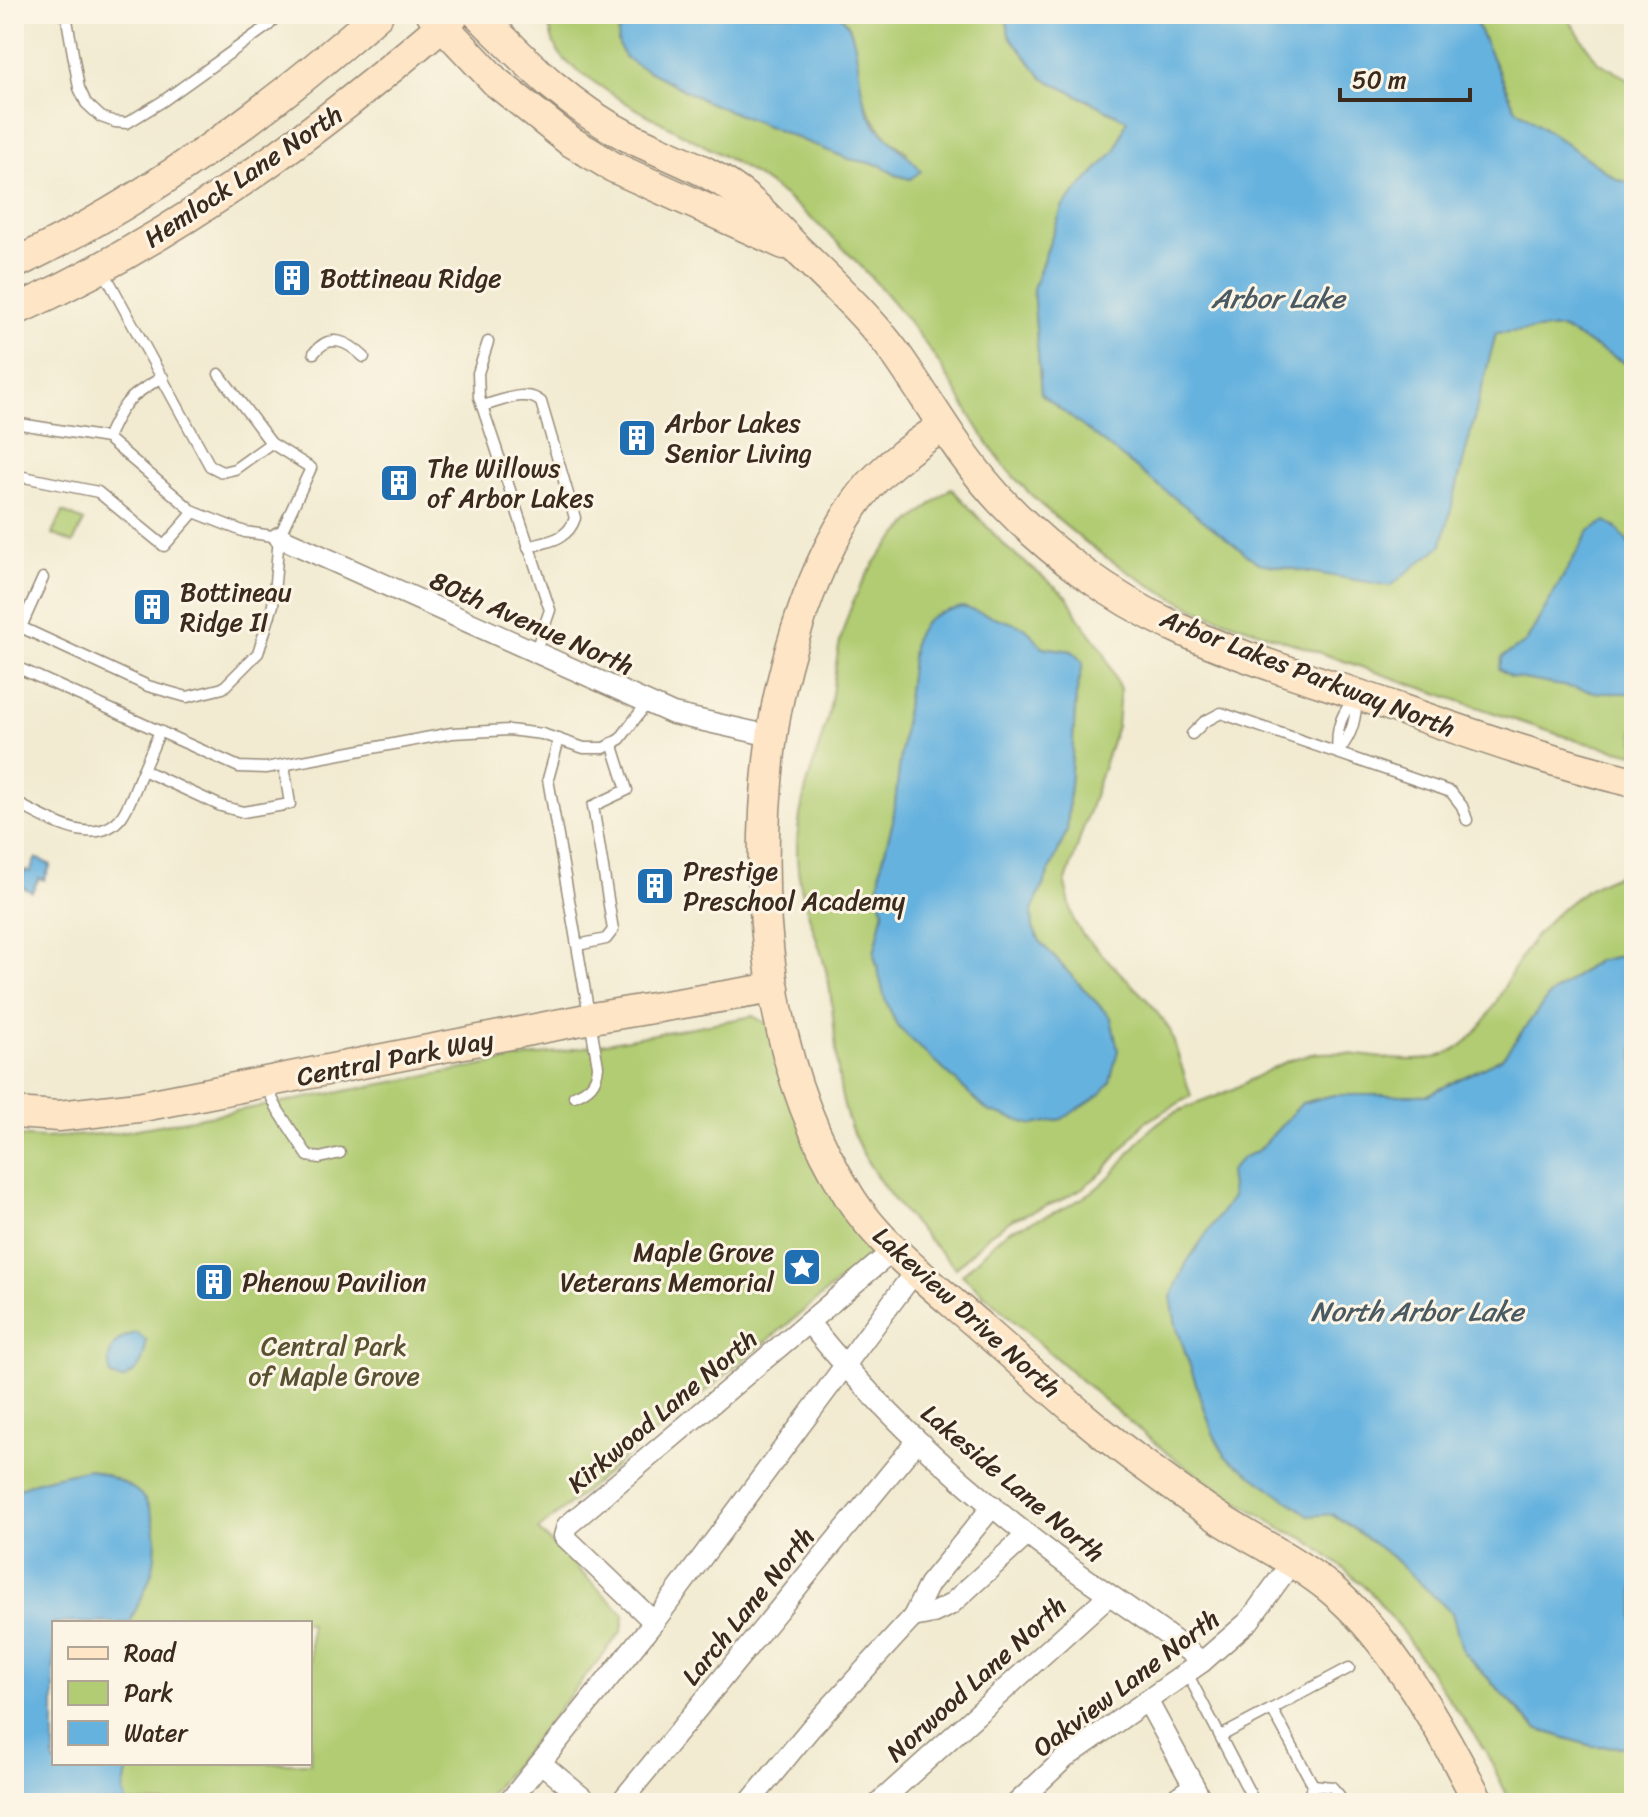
<svg xmlns="http://www.w3.org/2000/svg" width="1648" height="1817" font-family="Sriracha,sans-serif">
<style>
.green{fill:#b1cc72;stroke:#767b48;stroke-width:2;fill-rule:evenodd}
.water{fill:#66b2df;stroke:#506e7e;stroke-width:2}
.lines{fill:none;stroke-linecap:round;stroke-linejoin:round}
.lane-casing{stroke:#968a78;stroke-width:13}
.street-casing{stroke:#968a78;stroke-width:23}
.secondary-casing{stroke:#968a78;stroke-width:33}
.lane{stroke:#fff;stroke-width:10}
.street{stroke:#fff;stroke-width:20}
.secondary{stroke:#fde5c5;stroke-width:30}
.labels{text-anchor:middle;stroke-width:6;stroke-linejoin:round;paint-order:stroke}
.street-label{font-size:26px;fill:#3b2a1e;stroke:#fcf5e5}
.poi-label{font-size:26px;fill:#3b2a1e;stroke:#fcf5e5;text-anchor:start}
.park-label{font-size:26px;fill:#585233;stroke:#fcf5e5}
.water-label{font-size:28px;font-style:italic;fill:#4a5a62;stroke:#fcf5e5}
</style>
<rect width="100%" height="100%" fill="#fcf5e5"/>
<filter id="ink" filterUnits="userSpaceOnUse"><feTurbulence type="fractalNoise" baseFrequency=".0125" numOctaves="2"/><feDisplacementMap in="SourceGraphic" scale="16" xChannelSelector="R" yChannelSelector="G"/><feConvolveMatrix kernelMatrix="1 2 1 2 8 2 1 2 1" color-interpolation-filters="sRGB"/></filter>
<filter id="wash" filterUnits="userSpaceOnUse"><feTurbulence type="fractalNoise" baseFrequency=".006" numOctaves="4" result="noise"/><feDisplacementMap in="SourceGraphic" scale="32" xChannelSelector="R" yChannelSelector="G"/><feGaussianBlur stdDeviation="1.8" result="paint"/><feColorMatrix in="noise" values="0 0 0 0 0 0 0 0 0 0 0 0 0 0 0 0 0 1.4 0 .05"/><feComposite in="paint" operator="in"/></filter>
<g filter="url(#wash)">
<rect width="100%" height="100%" fill="#f2ebd2"/>
<!-- green -->
<g class="green">
<path d="M547,14H624L619,26L637,65L705,101L849,159L880,165L896,175L910,179L907,152C878,134 863,108 857,74C854,53 857,29 839,14H1006L1009,35L1043,78L1127,120L1116,150L1063,206L1033,289L1041,394L1441,545L1496,333L1561,328L1634,368V551L1617,528L1589,531L1526,642L1502,657C1552,679 1578,694 1634,693V754L1578,741L1500,715L1202,612C1129,578 1067,535 1012,475C979,438 958,389 929,349C888,291 835,235 779,192C723,149 655,125 597,84C585,75 569,67 560,54C551,43 550,28 547,14Z"/>
<path d="M1472,14H1565L1598,62L1634,82V184L1618,180L1515,108Z"/>
<path d="M951,488L1007,548L1067,596L1078,617L1103,650L1120,690L1117,726L1065,884L1074,921L1082,934L1150,1003L1170,1030L1191,1096L1144,1123L1103,1172L1081,1189L1059,1201L1013,1219L989,1235L956,1268C908,1219 854,1164 841,1093C835,1057 835,1020 829,984C821,940 798,901 797,855C796,805 814,766 827,720C834,694 834,667 840,642C858,568 894,534 951,488ZM1025,627L1042,647L1072,651L1083,663L1076,696L1067,831L1031,911L1033,928L1041,943L1111,1018L988,1111L897,1026L885,999L874,954L884,910L878,895L881,866L893,821L914,641Z"/>
<path d="M63,512L84,521L73,543L52,534Z"/>
<path d="M1634,871V953L1596,961L1549,996L1502,1058L1428,1095H1334L1302,1103L1259,1150L1242,1158L1232,1197L1187,1262L1172,1297L1176,1325L1213,1433L1226,1457L1332,1514L1391,1556L1452,1613L1463,1652L1536,1729L1592,1746L1634,1747V1803H1511L1486,1752L1399,1627L1374,1596L1349,1573L1306,1539L1284,1530L1229,1496L1172,1457L1108,1404L962,1275L1000,1237L1010,1230C1045,1216 1084,1204 1110,1176C1126,1160 1137,1140 1154,1126C1175,1108 1206,1102 1231,1090C1252,1080 1272,1066 1296,1058C1352,1038 1422,1086 1470,1038C1490,1019 1501,991 1515,967C1539,924 1584,880 1634,871Z"/>
<path d="M753,1016L769,1025L872,1245L870,1256L538,1530L624,1614L622,1631L483,1803H14V1136L44,1138L116,1133ZM54,1623H310V1763H54Z"/>
</g>
<!-- water -->
<g class="water">
<path d="M624,14H839C864,35 854,87 870,116C882,139 905,149 921,171L910,179L896,175L880,165L849,159L705,101L637,65L624,57L618,42L619,26Z"/>
<path d="M1006,14H1472L1515,108L1618,180L1634,184V368L1561,328L1496,333L1442,545L1390,586L1258,563L1041,394L1033,289L1063,206L1116,150L1127,120L1043,78L1009,35Z"/>
<path d="M1605,522L1617,528L1634,551V693H1601L1512,677L1499,669L1502,657L1526,642L1589,531Z"/>
<path d="M963,607L1025,627L1042,647L1072,651L1083,663L1076,696L1067,831L1032,911L1033,928L1041,943L1111,1018L1118,1050L1110,1082L1101,1094L1062,1119L1033,1125L988,1111L897,1026L885,999L874,954L884,910L878,895L881,866L893,821L914,640C927,613 936,613 963,607Z"/>
<path d="M36,858L51,865L44,880L39,878L32,892L18,885L25,870L30,872Z"/>
<path d="M1634,953V1747L1592,1746L1537,1729L1463,1652L1452,1613L1391,1556L1333,1514L1310,1516L1226,1457L1213,1433L1176,1325L1171,1297L1187,1262L1232,1197L1229,1172L1242,1158L1259,1150L1302,1103L1334,1095H1428L1502,1058L1549,996L1597,961Z"/>
<path d="M138,1333L146,1341C145,1361 139,1371 122,1380L111,1376C104,1353 114,1336 138,1333Z"/>
<path d="M88,1469C104,1474 125,1481 139,1493C160,1513 159,1558 148,1583C143,1597 135,1609 130,1623H54V1763H129L123,1792L127,1803H14V1490L41,1480Z"/>
</g>
</g>
<g filter="url(#ink)">
<g class="lines">
<!-- lane casing -->
<g class="lane-casing">
<g id="lane">
<path d="M66,14L79,88L86,103L101,117L115,122L127,123L163,101L269,25L278,14"/>
<path d="M103,270L210,466L222,472L235,469L271,443"/>
<path d="M488,342L478,373L479,397L550,610L535,653"/>
<path d="M314,353C330,332 348,342 364,357"/>
<path d="M482,406C500,402 526,388 541,402L575,518C568,540 549,541 528,547"/>
<path d="M14,423L107,438L194,512L245,532L279,537"/>
<path d="M107,438C123,402 129,396 163,377"/>
<path d="M14,475L98,492L164,546L194,512"/>
<path d="M14,624L148,686L187,697L223,688L258,653L273,605L279,537L311,468L271,443L219,374"/>
<path d="M21,627L43,578"/>
<path d="M14,666L239,767L266,768L452,733L509,730L542,734L584,748H604L620,739L647,703"/>
<path d="M1357,694C1356,718 1353,734 1338,752C1335,727 1342,714 1357,694Z"/>
<path d="M160,731L143,770L221,806L243,812L290,804L284,766"/>
<path d="M1192,734L1204,722L1221,713L1451,792L1462,806L1467,820"/>
<path d="M559,739L548,779L598,1066C597,1083 589,1090 574,1096"/>
<path d="M14,802C44,816 95,852 122,816C131,803 136,785 143,770"/>
<path d="M578,945L606,939L613,930L593,806L627,790L612,743"/>
<path d="M266,1086L278,1110L308,1156L320,1158L340,1153"/>
<path d="M1187,1673L1255,1803"/>
<path d="M1272,1709L1313,1785L1306,1803"/>
<path d="M1221,1736L1349,1668"/>
<path d="M1313,1785L1332,1787L1339,1795L1340,1803"/>
</g>
</g>
<!-- street casing -->
<g class="street-casing">
<g id="street">
<path d="M279,537L673,714L771,736"/>
<path d="M809,1323C881,1412 966,1490 1058,1558C1105,1594 1157,1624 1202,1662"/>
<path d="M993,1506L929,1584L913,1617L933,1613L950,1605L1027,1535"/>
<path d="M654,1622L564,1536L567,1526L895,1249"/>
<path d="M1147,1700L1203,1803"/>
<path d="M541,1763L589,1803"/>
<path d="M508,1803L654,1622L916,1270"/>
<path d="M620,1803L917,1441"/>
<path d="M749,1803L810,1729L913,1617"/>
<path d="M879,1803L1109,1595"/>
<path d="M1017,1803L1065,1758L1202,1662L1249,1621L1292,1562"/>
<path d="M1169,1803L1194,1786"/>
</g>
</g>
<!-- secondary casing -->
<g class="secondary-casing">
<g id="secondary">
<path d="M432,14L496,82L570,141L613,167L784,244"/>
<path d="M478,14C524,60 568,106 627,136C668,156 712,170 747,199C766,214 781,233 798,250C832,283 868,316 896,354C932,405 961,460 1005,505C1052,554 1111,597 1173,626C1237,657 1307,677 1374,700C1460,730 1545,761 1634,782"/>
<path d="M14,264C148,200 267,112 378,14"/>
<path d="M14,311C178,237 320,131 455,14"/>
<path d="M943,426C917,444 890,462 869,486C815,549 779,670 770,752C753,902 767,1065 849,1196C879,1245 941,1292 984,1330C1039,1378 1092,1428 1151,1470C1174,1487 1198,1504 1222,1520C1258,1543 1298,1562 1332,1590C1391,1639 1445,1735 1479,1803"/>
<path d="M14,1113L59,1116L138,1107L592,1018L774,988"/>
</g>
</g>
<!-- lane -->
<use href="#lane" class="lane"/>
<!-- street -->
<use href="#street" class="street"/>
<!-- secondary -->
<use href="#secondary" class="secondary"/>
</g>
</g>
<!-- icons -->
<defs>
<g id="building-square" transform="scale(2)"><rect x="-9" y="-9" width="18" height="18" rx="4" fill="#1f6fb2" stroke="#fcf5e5"/><path d="M-4-6H4V6H1V3H-1V6H-4ZM-2.5-4.3h1.7v1.8h-1.7ZM.8-4.3h1.7v1.8H.8ZM-2.5-1h1.7V.8h-1.7ZM.8-1h1.7V.8H.8Z" fill="#fff"/></g>
<g id="sight-square" transform="scale(2)"><rect x="-9" y="-9" width="18" height="18" rx="4" fill="#1f6fb2" stroke="#fcf5e5"/><path d="M0-6L1.8-2.2L6-1.7L2.9 1.2L3.7 5.4L0 3.3L-3.7 5.4L-2.9 1.2L-6-1.7L-1.8-2.2Z" fill="#fff"/></g>
</defs>
<g fill-rule="evenodd">
<use href="#building-square" x="292" y="278"/>
<use href="#building-square" x="637" y="438"/>
<use href="#building-square" x="399" y="483"/>
<use href="#building-square" x="152" y="607"/>
<use href="#building-square" x="655" y="886"/>
<use href="#sight-square" x="802" y="1267"/>
<use href="#building-square" x="214" y="1282"/>
</g>
<g class="labels">
<!-- street labels -->
<g class="street-label">
<text transform="translate(243 176) rotate(-34)" y="9">Hemlock Lane North</text>
<text transform="translate(532 623) rotate(24)" y="9">80th Avenue North</text>
<text transform="translate(1308 673) rotate(21)" y="9">Arbor Lakes Parkway North</text>
<text transform="translate(395 1058) rotate(-11)" y="9">Central Park Way</text>
<text transform="translate(967 1312) rotate(42)" y="9">Lakeview Drive North</text>
<text transform="translate(662 1411) rotate(-40)" y="9">Kirkwood Lane North</text>
<text transform="translate(1013 1483) rotate(40)" y="9">Lakeside Lane North</text>
<text transform="translate(748 1606) rotate(-51)" y="9">Larch Lane North</text>
<text transform="translate(976 1679) rotate(-42)" y="9">Norwood Lane North</text>
<text transform="translate(1126 1683) rotate(-37)" y="9">Oakview Lane North</text>
</g>
<!-- poi labels -->
<g class="poi-label">
<text x="320" y="287">Bottineau Ridge</text>
<text x="665" y="432">Arbor Lakes<tspan x="665" dy="30">Senior Living</tspan></text>
<text x="427" y="477">The Willows<tspan x="427" dy="30">of Arbor Lakes</tspan></text>
<text x="180" y="601">Bottineau<tspan x="180" dy="30">Ridge II</tspan></text>
<text x="683" y="880">Prestige<tspan x="683" dy="30">Preschool Academy</tspan></text>
<text x="774" y="1261" text-anchor="end">Maple Grove<tspan x="774" dy="30">Veterans Memorial</tspan></text>
<text x="242" y="1291">Phenow Pavilion</text>
</g>
<!-- park labels -->
<g class="park-label">
<text x="334" y="1355">Central Park<tspan x="334" dy="30">of Maple Grove</tspan></text>
</g>
<!-- water labels -->
<g class="water-label">
<text x="1278" y="308">Arbor Lake</text>
<text x="1417" y="1321">North Arbor Lake</text>
</g>
</g>
<!-- margin -->
<rect width="1648" height="1817" fill="none" stroke="#fcf5e5" stroke-width="48"/>
<!-- legend -->
<rect x="52" y="1621" width="260" height="144" fill="#fcf5e5" stroke="#afa495" stroke-width="2"/>
<rect x="68" y="1647" width="40" height="12" fill="#fde5c5" stroke="#afa495" stroke-width="2"/>
<text x="124" y="1661" font-size="24" fill="#3b2a1e">Road</text>
<rect x="68" y="1681" width="40" height="24" fill="#b1cc72" stroke="#afa495" stroke-width="2"/>
<text x="124" y="1701" font-size="24" fill="#3b2a1e">Park</text>
<rect x="68" y="1721" width="40" height="24" fill="#66b2df" stroke="#afa495" stroke-width="2"/>
<text x="124" y="1741" font-size="24" fill="#3b2a1e">Water</text>
<!-- scale -->
<path d="M1340 88v12h130v-12" fill="none" stroke="#3b2a1e" stroke-width="4"/>
<text x="1352" y="88" font-size="24" fill="#3b2a1e" stroke="#fcf5e5" stroke-width="6" paint-order="stroke">50 m</text>
</svg>
